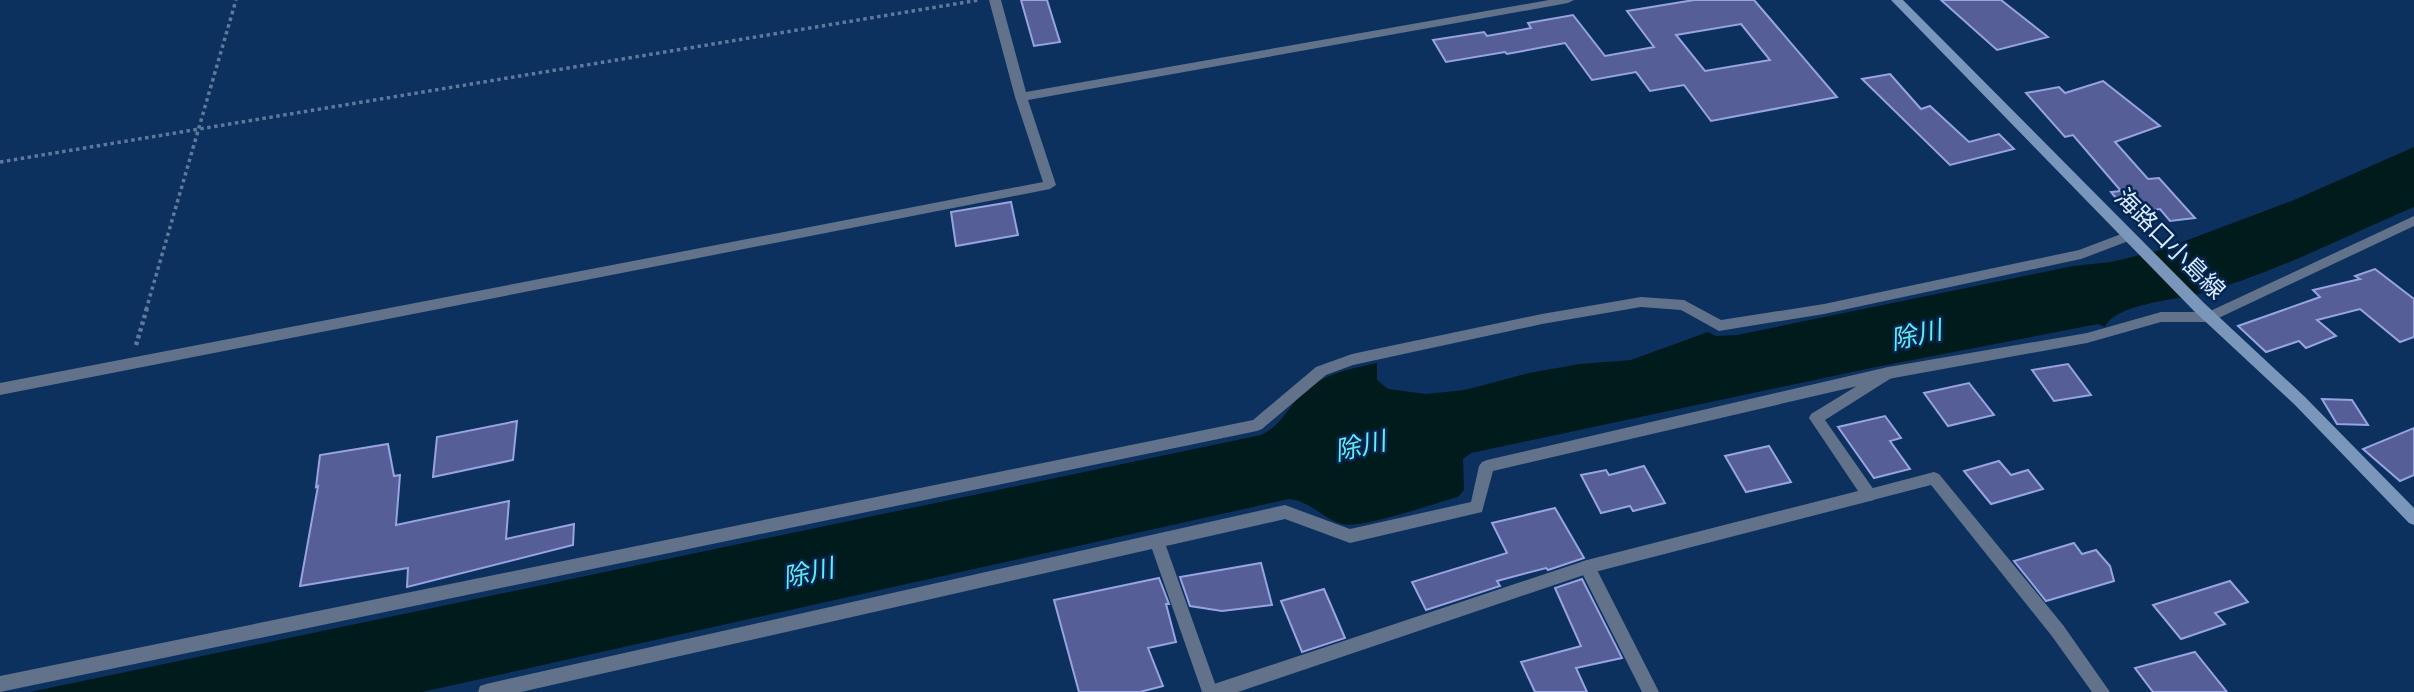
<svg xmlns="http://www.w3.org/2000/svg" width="2414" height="692" font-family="'Exo 2','Noto Sans JP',sans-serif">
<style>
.water{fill:#001b1b}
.building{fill:#555e97;stroke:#98a3e2;stroke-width:2;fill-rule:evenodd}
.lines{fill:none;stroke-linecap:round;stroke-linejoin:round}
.path-far1{stroke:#5d799c;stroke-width:3.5;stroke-dasharray:3.5 3.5;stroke-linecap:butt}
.path{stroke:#5d799c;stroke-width:4.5;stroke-dasharray:3.5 3.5;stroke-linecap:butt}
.lane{fill:#61728a;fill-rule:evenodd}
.street{fill:#61728a;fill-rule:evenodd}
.secondary{fill:#7b96bb;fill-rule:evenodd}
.labels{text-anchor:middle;stroke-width:5;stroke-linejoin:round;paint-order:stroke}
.street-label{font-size:24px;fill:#dce9fb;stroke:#012654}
.water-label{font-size:26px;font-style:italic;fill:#64edee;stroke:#012654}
</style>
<rect width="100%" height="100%" fill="#0c315f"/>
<!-- water -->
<path class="water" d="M2414,147V207C2346,236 2270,275 2199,294C2175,300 2115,304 2105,327L2098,324L1871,368L1471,453L1463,459L1464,490L1458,497C1435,503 1362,529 1342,524C1323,519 1309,500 1289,499L422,692H30L1261,435C1281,426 1286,410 1300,396C1321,374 1349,369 1377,363V380L1388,389L1426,394L1465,390L1529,373L1580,364L1631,360L1708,332L1716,336L1737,335L2073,266L2111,262L2161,250L2294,200Z"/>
<!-- building -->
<g class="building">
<path d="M1021,0H1047L1060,42L1034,46Z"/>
<path d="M1694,0H1754L1837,97L1711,121L1684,85L1650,91L1636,72L1592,80L1565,43L1507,54L1505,52L1446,62L1433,40L1484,32L1487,36L1531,28L1528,23L1573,15L1605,56L1654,47L1627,11ZM1741,24L1770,60L1705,71L1676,35Z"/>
<path d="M1941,0H2001L2048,37L1997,50Z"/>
<path d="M1890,74L1921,109L1930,106L1969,142L1999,134L2014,149L1950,165L1862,79Z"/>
<path d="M2103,81L2160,126L2115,142L2148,179L2159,178L2195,218L2170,221L2160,209L2129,214L2111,192L2121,191L2073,135L2065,137L2026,93L2059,87L2065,93Z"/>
<path d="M1011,202L1018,235L956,246L951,212Z"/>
<path d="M2375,269L2414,299V337L2400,342L2360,309L2317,320L2336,336L2306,348L2299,341L2266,352L2238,326L2320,297L2313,290L2360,279L2355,276Z"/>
<path d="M2068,364L2091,395L2054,401L2032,370Z"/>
<path d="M1969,383L1994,415L1948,426L1924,393Z"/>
<path d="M2322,399L2352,400L2368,425L2337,424Z"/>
<path d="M1885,416L1901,438L1890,441L1910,469L1874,478L1838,427Z"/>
<path d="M517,421L513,460L433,477L437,437Z"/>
<path d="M2414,428V475L2400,481L2363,449Z"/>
<path d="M388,444L394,476L400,475L396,525L509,501L506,539L574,524L573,545L407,587L408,568L300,586L318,486L316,487L320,455Z"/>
<path d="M1769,446L1791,482L1746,492L1725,456Z"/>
<path d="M1999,461L2011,475L2028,470L2043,489L1991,504L1964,471Z"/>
<path d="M1644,466L1665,503L1633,511L1630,506L1601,513L1581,475L1606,470L1609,475Z"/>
<path d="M1555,508L1584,558L1548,570L1546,568L1497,581L1500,586L1426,610L1412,582L1507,553L1492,523Z"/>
<path d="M2074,543L2082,554L2096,550L2110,566L2114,581L2046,601L2014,561Z"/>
<path d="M1261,563L1272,605L1222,611L1190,606L1180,577Z"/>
<path d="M1159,578L1169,604H1166L1176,642L1148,648L1163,686L1140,692H1079L1054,600Z"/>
<path d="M1582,579L1622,658L1576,668L1587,692H1535L1521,662L1581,646L1555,588Z"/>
<path d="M2230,581L2248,602L2215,613L2225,624L2181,639L2153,605Z"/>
<path d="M1324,589L1345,638L1302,652L1281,601Z"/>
<path d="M2195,652L2227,692H2153L2135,668Z"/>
</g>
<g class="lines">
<!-- path-far1 -->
<g class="path-far1">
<path d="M0,162L979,0"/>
<path d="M146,310L236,0"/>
</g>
<!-- path -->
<path class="path" d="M136,345L147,308"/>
<!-- lane -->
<path class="lane" d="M1888,367L1893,369L1895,373L1893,377L1825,420L1874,490L1877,495L1874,500L1587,574L1238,692H1206L1208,686L1214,684L1587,560L1858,491L1809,418L1811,414Z"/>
<!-- street -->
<g class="street">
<path d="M989,0H1001L1026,92L1549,0H1574L1568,3L1028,100L1056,185L1050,189L0,395V383L1043,182L1015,97Z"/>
<path d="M2414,216V226L2210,322H2161L2087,343L1888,379L1493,471L1482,512L1350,543L1285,519L1166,546L1218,692H1202L1152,549L521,692H478L480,686L486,684L1285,505L1350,529L1471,502L1479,466L1482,462L1487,460L1888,367L2087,333L2161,312H2208Z"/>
<path d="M2129,231L2136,236L2134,239L2081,259L1824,314L1719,331L1681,310L1641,307L1542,324L1353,365L1326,375L1262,429L1257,431L0,692V676L1253,420L1316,367L1352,354L1542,314L1641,297L1684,300L1721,320L1824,304L2079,250Z"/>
<path d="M1934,472L1939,474L2063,625L2110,692H2092L2051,635L1931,485L1869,501L1864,500L1861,495L1864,490L1869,489Z"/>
<path d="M1587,560L1593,562L1659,692H1642L1579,567L1581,562Z"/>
</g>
<!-- secondary -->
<path class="secondary" d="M1891,0H1903L2204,303L2305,397L2414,508V525L2409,523L2295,405L2194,311Z"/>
</g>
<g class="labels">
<!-- street labels -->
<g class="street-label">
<text transform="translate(2170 244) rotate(45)" y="8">海路口小島線</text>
</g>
<!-- water labels -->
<g class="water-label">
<text transform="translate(1916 335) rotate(-13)" y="9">除川</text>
<text transform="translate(1360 446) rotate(-13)" y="9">除川</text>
<text transform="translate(808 573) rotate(-13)" y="9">除川</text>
</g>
</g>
</svg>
